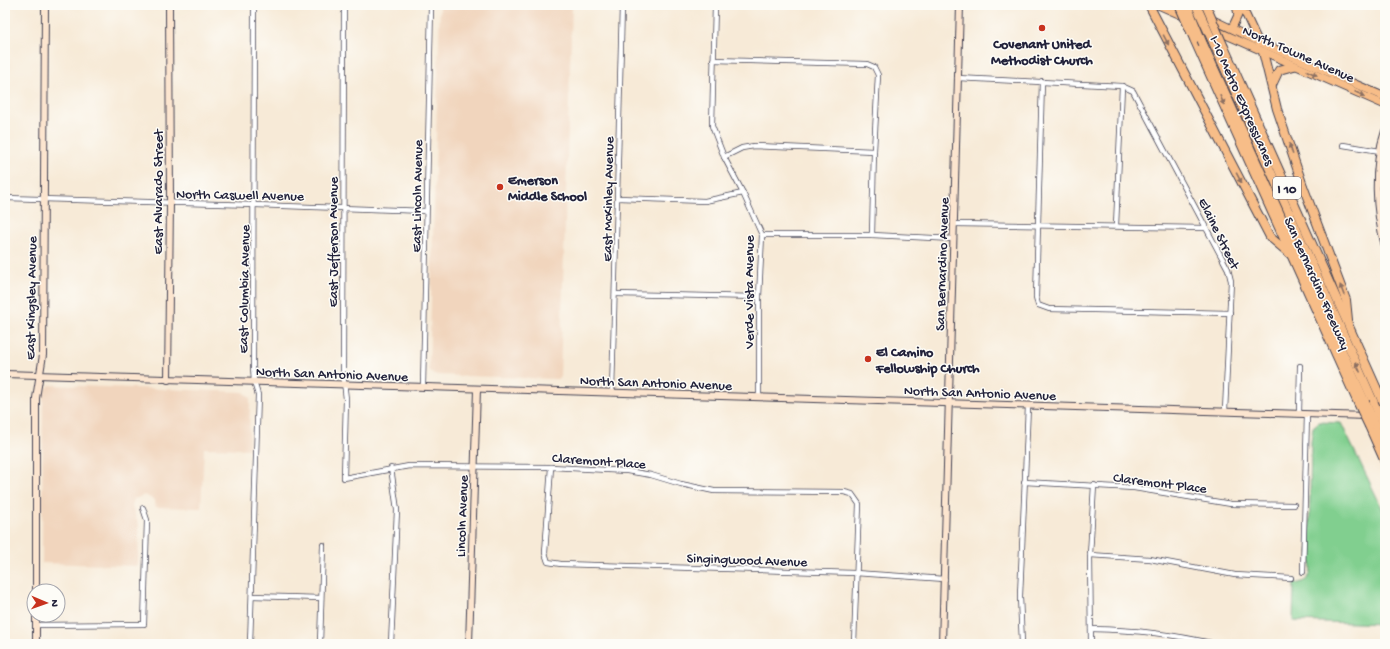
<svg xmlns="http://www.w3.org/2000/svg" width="1390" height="649" font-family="'Gochi Hand',sans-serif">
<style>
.built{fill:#f1d5bd}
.green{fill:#81cf8f;stroke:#527865}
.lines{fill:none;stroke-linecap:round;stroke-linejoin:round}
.street-casing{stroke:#424052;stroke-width:6}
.secondary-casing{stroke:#424052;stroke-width:8}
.primary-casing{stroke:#424052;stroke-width:9}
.highway-casing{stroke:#424052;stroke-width:10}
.street{stroke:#fff;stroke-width:4.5}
.secondary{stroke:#fce5cf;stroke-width:6}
.primary{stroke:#f7bd88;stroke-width:7}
.highway{stroke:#f7bd88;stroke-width:8}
.highway-bridge-casing{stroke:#424052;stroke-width:10;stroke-linecap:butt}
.highway-bridge{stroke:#f7bd88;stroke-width:8}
.oneway{fill:#8c7062}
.poi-dot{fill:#c8321e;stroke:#fdfcf7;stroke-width:1.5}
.labels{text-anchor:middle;stroke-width:3;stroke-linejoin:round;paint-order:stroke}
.shield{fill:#fdfcf7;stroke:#646373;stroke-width:1}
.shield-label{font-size:13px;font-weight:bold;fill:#22223b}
.poi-label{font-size:14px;font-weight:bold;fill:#22223b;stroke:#fdfcf7;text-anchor:start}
.street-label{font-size:14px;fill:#22223b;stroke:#fdfcf7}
</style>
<rect width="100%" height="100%" fill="#fdfcf7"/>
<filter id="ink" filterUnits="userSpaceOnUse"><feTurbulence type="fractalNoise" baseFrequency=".025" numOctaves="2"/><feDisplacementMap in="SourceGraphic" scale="8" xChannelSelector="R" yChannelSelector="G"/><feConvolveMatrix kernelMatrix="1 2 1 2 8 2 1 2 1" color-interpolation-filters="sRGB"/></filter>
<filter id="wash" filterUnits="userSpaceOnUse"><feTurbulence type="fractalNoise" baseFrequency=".012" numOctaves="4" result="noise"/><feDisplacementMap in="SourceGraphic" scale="16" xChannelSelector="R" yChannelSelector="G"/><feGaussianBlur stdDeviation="0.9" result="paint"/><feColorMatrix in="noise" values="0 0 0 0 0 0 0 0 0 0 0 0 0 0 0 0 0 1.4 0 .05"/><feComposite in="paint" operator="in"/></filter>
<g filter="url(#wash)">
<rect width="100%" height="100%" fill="#f7ead7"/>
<!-- built -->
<g class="built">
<path d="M440,5H572L560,377L557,379L434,375L429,369Z"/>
<path d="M50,385L244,392L250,398L249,449L204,448L201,508L156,507L154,500L145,495L134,499L132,507L139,525L138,566L42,563L43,393Z"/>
</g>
<!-- green -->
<path class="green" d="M1319,422L1341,423L1385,514V624L1293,621L1294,584C1315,581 1311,569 1309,552L1311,441L1313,427Z"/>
</g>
<g filter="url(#ink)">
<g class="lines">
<!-- street casing -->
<g class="street-casing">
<g id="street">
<path d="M344,5L343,373L346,399L344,478L409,466L551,467L627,471L651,475L681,484L714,491L844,492L852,494L859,504L854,644"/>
<path d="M715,5L712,126L724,157L743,193L762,235L759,297V397"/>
<path d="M713,60L867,64L874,67L878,75L874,151L872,235"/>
<path d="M957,78L1122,86L1133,91L1228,269L1231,281L1225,411"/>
<path d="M1042,81L1036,297L1038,305L1049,309L1230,313"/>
<path d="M1343,145L1380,151"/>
<path d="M724,157L742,148L754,146L874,151"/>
<path d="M1378,167L1385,168"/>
<path d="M5,198L255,205L426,211"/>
<path d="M618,198L705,201L743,193"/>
<path d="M955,224L1206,228"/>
<path d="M1116,226L1122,86"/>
<path d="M762,235H872L954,239"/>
<path d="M615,294L759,297"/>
<path d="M423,387L431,5"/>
<path d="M612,393L622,5"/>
<path d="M1299,414L1300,366"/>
<path d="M551,467L545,553L548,562L561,564L855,573L945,579"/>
<path d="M391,468L397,510L391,644"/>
<path d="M1024,482L1134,488L1231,504L1294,505"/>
<path d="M1090,555L1150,559L1235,575L1291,578"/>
<path d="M1303,572L1307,414"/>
<path d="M252,596L321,598"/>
<path d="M36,625L144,624L147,520L143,508"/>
<path d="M1091,629C1137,630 1172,634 1216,644"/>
<path d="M250,644L258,395L254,382L253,366L254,5"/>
<path d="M320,644L323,545"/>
<path d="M1022,644L1020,596L1028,406"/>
<path d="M1091,644L1090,555L1094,485"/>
</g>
</g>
<!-- secondary casing -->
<g class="secondary-casing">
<g id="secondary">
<path d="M1385,131C1373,166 1375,211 1385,246"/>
<path d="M5,374L1367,416"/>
<path d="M168,380L170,204L169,5"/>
<path d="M36,591V398L43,355L45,5"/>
<path d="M36,644V615"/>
<path d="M469,644L477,389"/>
<path d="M942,644L960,5"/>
</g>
</g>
<!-- primary casing -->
<g class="primary-casing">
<g id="primary">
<path d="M1158,5L1385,105"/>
<path d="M1236,5L1246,15L1259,43"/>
<path d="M1209,18L1268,46L1385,97"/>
<path d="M1232,28L1238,15L1236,5"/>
</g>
</g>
<!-- highway casing -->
<g class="highway-casing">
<g id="highway">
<path d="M1149,5L1270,237L1290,254"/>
<path d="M1194,39L1358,403"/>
<path d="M1213,42L1374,403"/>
<path d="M1203,44L1365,402"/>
<path d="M1224,47L1385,407"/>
<path d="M1263,52L1277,109L1303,186L1346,300L1348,320"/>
<path d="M1272,85L1279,70L1294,66"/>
<path d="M1369,426L1385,462"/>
<path d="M1376,426L1385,447"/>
</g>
</g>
<!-- street -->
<use href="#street" class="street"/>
<!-- secondary -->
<use href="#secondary" class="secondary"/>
<!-- primary -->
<use href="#primary" class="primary"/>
<!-- highway -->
<use href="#highway" class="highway"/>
<!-- highway-bridge casing -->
<g class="highway-bridge-casing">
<g id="highway-bridge">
<path d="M1179,5L1194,39"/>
<path d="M1187,5L1203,44"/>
<path d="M1196,5L1213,42"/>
<path d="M1207,8L1224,47"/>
<path d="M1365,402L1376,426"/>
<path d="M1358,403L1369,426"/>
<path d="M1374,403L1384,426"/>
</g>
</g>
<!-- highway-bridge -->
<use href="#highway-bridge" class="highway-bridge"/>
</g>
<!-- one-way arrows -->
<defs><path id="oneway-solid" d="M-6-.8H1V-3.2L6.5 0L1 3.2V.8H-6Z"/></defs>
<g class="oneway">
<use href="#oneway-solid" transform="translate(1166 40) rotate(62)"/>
<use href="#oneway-solid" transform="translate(1312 73) rotate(24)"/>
<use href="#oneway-solid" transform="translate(1360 94) rotate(24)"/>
<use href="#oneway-solid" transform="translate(1222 100) rotate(66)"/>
<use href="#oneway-solid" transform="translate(1291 149) rotate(-108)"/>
<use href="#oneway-solid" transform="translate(1239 178) rotate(62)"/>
<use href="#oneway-solid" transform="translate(1342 290) rotate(-111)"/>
<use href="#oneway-solid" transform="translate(1358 367) rotate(-114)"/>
</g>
</g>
<!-- markers -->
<g class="poi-dot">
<circle cx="1042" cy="28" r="4"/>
<circle cx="500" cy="187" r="4"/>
<circle cx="868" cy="359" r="4"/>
</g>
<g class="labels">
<!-- shield labels -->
<rect class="shield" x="1273" y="177" width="28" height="22" rx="3"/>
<g class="shield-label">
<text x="1287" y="193">I 10</text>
</g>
<!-- poi labels -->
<g class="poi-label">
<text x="1042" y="48" text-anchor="middle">Covenant United<tspan x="1042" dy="16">Methodist Church</tspan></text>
<text x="508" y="184">Emerson<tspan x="508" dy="16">Middle School</tspan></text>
<text x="876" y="356">El Camino<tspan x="876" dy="16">Fellowship Church</tspan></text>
</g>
<!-- street labels -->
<g class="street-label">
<text transform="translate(1299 53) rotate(24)" y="5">North Towne Avenue</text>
<text transform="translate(1243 100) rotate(66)" y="5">I-10 Metro ExpressLanes</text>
<text transform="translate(157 192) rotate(-90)" y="5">East Alvarado Street</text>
<text transform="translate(240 194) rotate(1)" y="5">North Caswell Avenue</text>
<text transform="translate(416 196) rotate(-89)" y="5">East Lincoln Avenue</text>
<text transform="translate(607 199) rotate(-89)" y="5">East McKinley Avenue</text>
<text transform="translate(1220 233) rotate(64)" y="5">Elaine Street</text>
<text transform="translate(332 242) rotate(-90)" y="5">East Jefferson Avenue</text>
<text transform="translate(941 264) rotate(-88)" y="5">San Bernardino Avenue</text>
<text transform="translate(1318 283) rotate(66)" y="5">San Bernardino Freeway</text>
<text transform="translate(243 289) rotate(-89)" y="5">East Columbia Avenue</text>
<text transform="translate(748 292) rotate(-90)" y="5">Verde Vista Avenue</text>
<text transform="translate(30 298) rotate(-89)" y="5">East Kingsley Avenue</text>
<text transform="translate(332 373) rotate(2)" y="5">North San Antonio Avenue</text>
<text transform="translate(656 382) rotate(2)" y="5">North San Antonio Avenue</text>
<text transform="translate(980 392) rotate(2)" y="5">North San Antonio Avenue</text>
<text transform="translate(599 460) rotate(4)" y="5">Claremont Place</text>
<text transform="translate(1160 482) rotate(7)" y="5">Claremont Place</text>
<text transform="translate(461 516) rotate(-88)" y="5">Lincoln Avenue</text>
<text transform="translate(747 559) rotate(2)" y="5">Singingwood Avenue</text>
</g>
</g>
<!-- margin -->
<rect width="1390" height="649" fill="none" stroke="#fdfcf7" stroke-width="20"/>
<!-- north arrow -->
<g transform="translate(46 603) rotate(92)"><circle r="19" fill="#fdfcf7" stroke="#a5a5ac"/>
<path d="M0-3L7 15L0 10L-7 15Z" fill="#c8321e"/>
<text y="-6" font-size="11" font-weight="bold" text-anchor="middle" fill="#22223b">N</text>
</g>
</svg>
